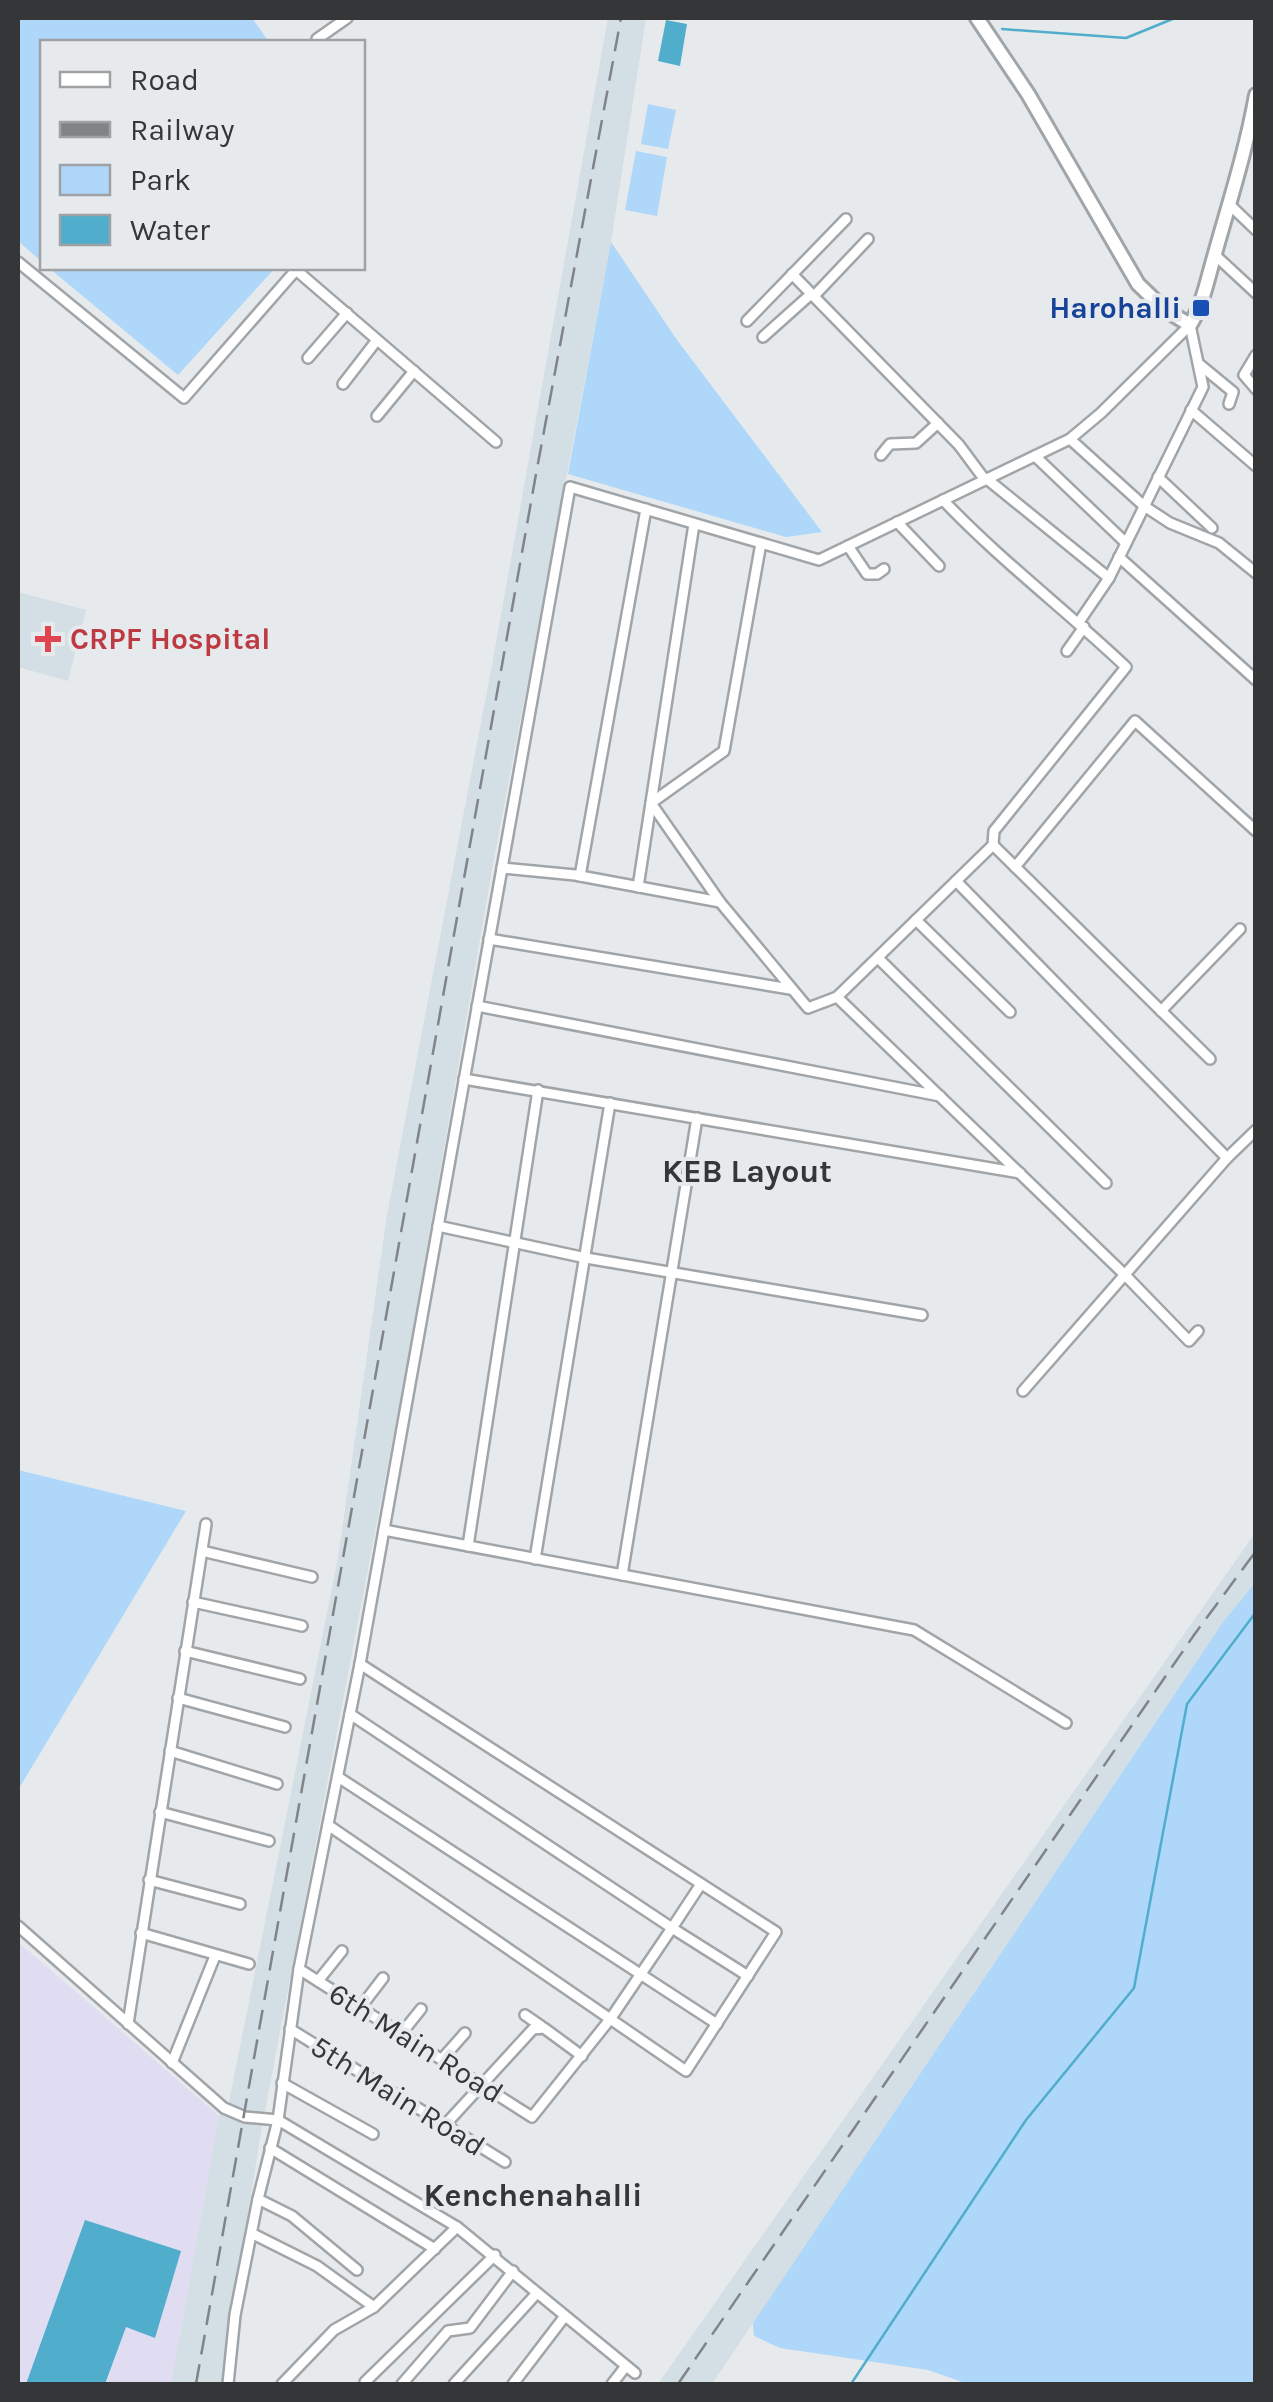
<svg xmlns="http://www.w3.org/2000/svg" width="1273" height="2402" font-family="Karla,sans-serif">
<style>
.built{fill:#d3dee5}
.industrial{fill:#e0dcf2}
.green{fill:#aed7f9}
.water{fill:#51adcc}
.lines{fill:none;stroke-linecap:round;stroke-linejoin:round}
.stream{stroke:#51adcc;stroke-width:2.5}
.street-casing{stroke:#a1a5a8;stroke-width:14}
.secondary-casing{stroke:#a1a5a8;stroke-width:18}
.street{stroke:#fff;stroke-width:9}
.secondary{stroke:#fff;stroke-width:12}
.rail{stroke:#818486;stroke-width:2.5;stroke-dasharray:20 10;stroke-linecap:butt}
.transit-dot{fill:#1a4fb4;stroke:#e6eaed;stroke-width:4}
.health-dot{fill:#e0444e;stroke:#e6eaed;stroke-width:4}
.labels{text-anchor:middle;stroke-width:8;stroke-linejoin:round;paint-order:stroke}
.transit-label{font-size:30px;font-weight:bold;fill:#164399;stroke:#e6eaed;text-anchor:end}
.health-label{font-size:30px;font-weight:bold;fill:#be3a42;stroke:#e6eaed;text-anchor:start}
.street-label{font-size:30px;fill:#343637;stroke:#e6eaed}
.neighbourhood-label{font-size:32px;font-weight:bold;fill:#343637;stroke:#e6eaed}
</style>
<rect width="100%" height="100%" fill="#e6eaed"/>
<!-- built -->
<g class="built">
<path d="M608,18H646L611,242L493,864L406,1369L261,2132L221,2384H171L219,2116L229,2102L338,1558L387,1215L492,665Z"/>
<path d="M18,592L86,610L68,681L18,667Z"/>
<path d="M1255,1533V1583L1223,1622L712,2384H658Z"/>
</g>
<!-- industrial -->
<path class="industrial" d="M18,1942L219,2116L171,2384H18Z"/>
<!-- green -->
<g class="green">
<path d="M18,18H252L269,42H42V262L18,241Z"/>
<path d="M648,104L676,110L668,149L641,144Z"/>
<path d="M636,151L667,157L657,216L625,210Z"/>
<path d="M611,242L677,340L822,532L786,537L568,474Z"/>
<path d="M49,268H275L178,375Z"/>
<path d="M18,1470L186,1511L18,1790Z"/>
<path d="M1255,1583V2384H968L928,2370L780,2348L754,2336L753,2323L1223,1622Z"/>
</g>
<!-- water -->
<g class="water">
<path d="M666,20L687,24L680,66L658,61Z"/>
<path d="M85,2220L181,2251L155,2338L126,2327L105,2384H26Z"/>
</g>
<g class="lines">
<!-- stream -->
<g class="stream">
<path d="M1002,29L1126,38L1175,18"/>
<path d="M851,2384L1026,2120L1134,1988L1187,1704L1256,1612"/>
</g>
<!-- street casing -->
<g class="street-casing">
<g id="street">
<path d="M317,39L347,18"/>
<path d="M1231,206L1256,230"/>
<path d="M1215,255L1256,293"/>
<path d="M18,262L184,398L296,270L496,442"/>
<path d="M792,274L959,445L985,480"/>
<path d="M814,296L868,239"/>
<path d="M747,321L846,219"/>
<path d="M763,337L811,294"/>
<path d="M1256,355L1244,375L1256,389"/>
<path d="M308,358L347,313"/>
<path d="M1199,364L1233,392L1229,404"/>
<path d="M343,384L377,340"/>
<path d="M1191,410L1256,466"/>
<path d="M377,416L414,371"/>
<path d="M1070,439L1144,506L1170,523L1219,543L1256,573"/>
<path d="M881,455L890,444L916,443L938,423"/>
<path d="M1035,456L1126,543"/>
<path d="M1158,477L1212,528"/>
<path d="M987,479L1109,578"/>
<path d="M897,522L939,566"/>
<path d="M761,543L724,751L651,803L720,902L808,1008L837,997L993,845L994,831L1126,667C1066,610 1000,560 943,500"/>
<path d="M848,546L867,574H877L884,569"/>
<path d="M1119,557L1256,680"/>
<path d="M1079,622L1109,578L1203,387L1190,325"/>
<path d="M1067,651L1084,627"/>
<path d="M993,845L1210,1059"/>
<path d="M1015,867L1135,721L1256,831"/>
<path d="M502,868L575,875L720,902"/>
<path d="M580,876L646,509"/>
<path d="M956,881L1227,1158"/>
<path d="M638,887L694,524"/>
<path d="M916,920L1010,1012"/>
<path d="M489,939L790,989"/>
<path d="M878,958L1106,1183"/>
<path d="M837,997L1125,1275L1189,1341L1198,1331"/>
<path d="M477,1006L940,1096"/>
<path d="M1161,1011L1240,929"/>
<path d="M464,1079L1020,1173"/>
<path d="M438,1226L586,1258L922,1315"/>
<path d="M1023,1391L1227,1158L1256,1130"/>
<path d="M384,1530L914,1630L1066,1723"/>
<path d="M468,1546L538,1090"/>
<path d="M202,1551L312,1577"/>
<path d="M535,1559L610,1103"/>
<path d="M622,1575L697,1118"/>
<path d="M193,1602L302,1626"/>
<path d="M185,1651L300,1679"/>
<path d="M178,1698L285,1727"/>
<path d="M350,1714L672,1928L701,1884"/>
<path d="M170,1751L277,1784"/>
<path d="M338,1777L717,2024"/>
<path d="M160,1812L269,1841"/>
<path d="M328,1825L686,2071L776,1932L360,1664"/>
<path d="M149,1880L240,1904"/>
<path d="M18,1926L224,2108L245,2117L278,2120L457,2227L635,2373"/>
<path d="M141,1933L249,1964"/>
<path d="M299,1969L532,2117L611,2018L672,1928L748,1976"/>
<path d="M318,1981L342,1951"/>
<path d="M360,2008L383,1978"/>
<path d="M525,2015L541,2026"/>
<path d="M128,2024L206,1524"/>
<path d="M290,2029L505,2162"/>
<path d="M401,2034L421,2009"/>
<path d="M442,2059L465,2033"/>
<path d="M172,2063L215,1956"/>
<path d="M282,2083L373,2134"/>
<path d="M445,2125L533,2029L544,2028L582,2056"/>
<path d="M270,2148L435,2249"/>
<path d="M258,2199L292,2216L357,2270"/>
<path d="M253,2234L317,2266L374,2307"/>
<path d="M365,2382L495,2255"/>
<path d="M228,2384L235,2315L258,2199L278,2120L299,1969L360,1664L570,487L819,560L1070,439L1101,413L1190,325"/>
<path d="M282,2384L334,2330L374,2307L457,2227"/>
<path d="M402,2384L448,2331L470,2328L513,2271"/>
<path d="M454,2384L537,2293"/>
<path d="M513,2384L565,2316"/>
<path d="M612,2384L626,2366"/>
</g>
</g>
<!-- secondary casing -->
<g class="secondary-casing">
<path id="secondary" d="M977,18L1028,94L1138,284L1164,309L1190,325C1203,304 1207,281 1214,257C1229,203 1246,151 1256,95"/>
</g>
<!-- street -->
<use href="#street" class="street"/>
<!-- secondary -->
<use href="#secondary" class="secondary"/>
<!-- rail -->
<g class="rail">
<path d="M196,2384L536,474L621,18"/>
<path d="M678,2384L1194,1635L1256,1551"/>
</g>
</g>
<!-- markers -->
<rect class="transit-dot" x="1191" y="298" width="20" height="20" rx="5"/>
<path class="health-dot" d="M43 624h10v10h10v10h-10v10h-10v-10h-10v-10h10z"/>
<g class="labels">
<!-- transit labels -->
<g class="transit-label">
<text x="1181" y="318">Harohalli</text>
</g>
<!-- health labels -->
<g class="health-label">
<text x="70" y="649">CRPF Hospital</text>
</g>
<!-- street labels -->
<g class="street-label">
<text transform="translate(416 2043) rotate(32)" y="10">6th Main Road</text>
<text transform="translate(398 2096) rotate(32)" y="10">5th Main Road</text>
</g>
<!-- neighbourhood labels -->
<g class="neighbourhood-label">
<text x="747" y="1182">KEB Layout</text>
<text x="533" y="2206">Kenchenahalli</text>
</g>
</g>
<!-- border -->
<rect width="1273" height="2402" fill="none" stroke="#343637" stroke-width="40"/>
<!-- legend -->
<rect x="40" y="40" width="325" height="230" fill="#e6eaed" stroke="#9fa2a4" stroke-width="2.5"/>
<rect x="60" y="72" width="50" height="15" fill="#ffffff" stroke="#9fa2a4" stroke-width="2.5"/>
<text x="130" y="90" font-size="30" fill="#343637">Road</text>
<rect x="60" y="122" width="50" height="15" fill="#818486" stroke="#9fa2a4" stroke-width="2.5"/>
<text x="130" y="140" font-size="30" fill="#343637">Railway</text>
<rect x="60" y="165" width="50" height="30" fill="#aed7f9" stroke="#9fa2a4" stroke-width="2.5"/>
<text x="130" y="190" font-size="30" fill="#343637">Park</text>
<rect x="60" y="215" width="50" height="30" fill="#51adcc" stroke="#9fa2a4" stroke-width="2.5"/>
<text x="130" y="240" font-size="30" fill="#343637">Water</text>
</svg>
